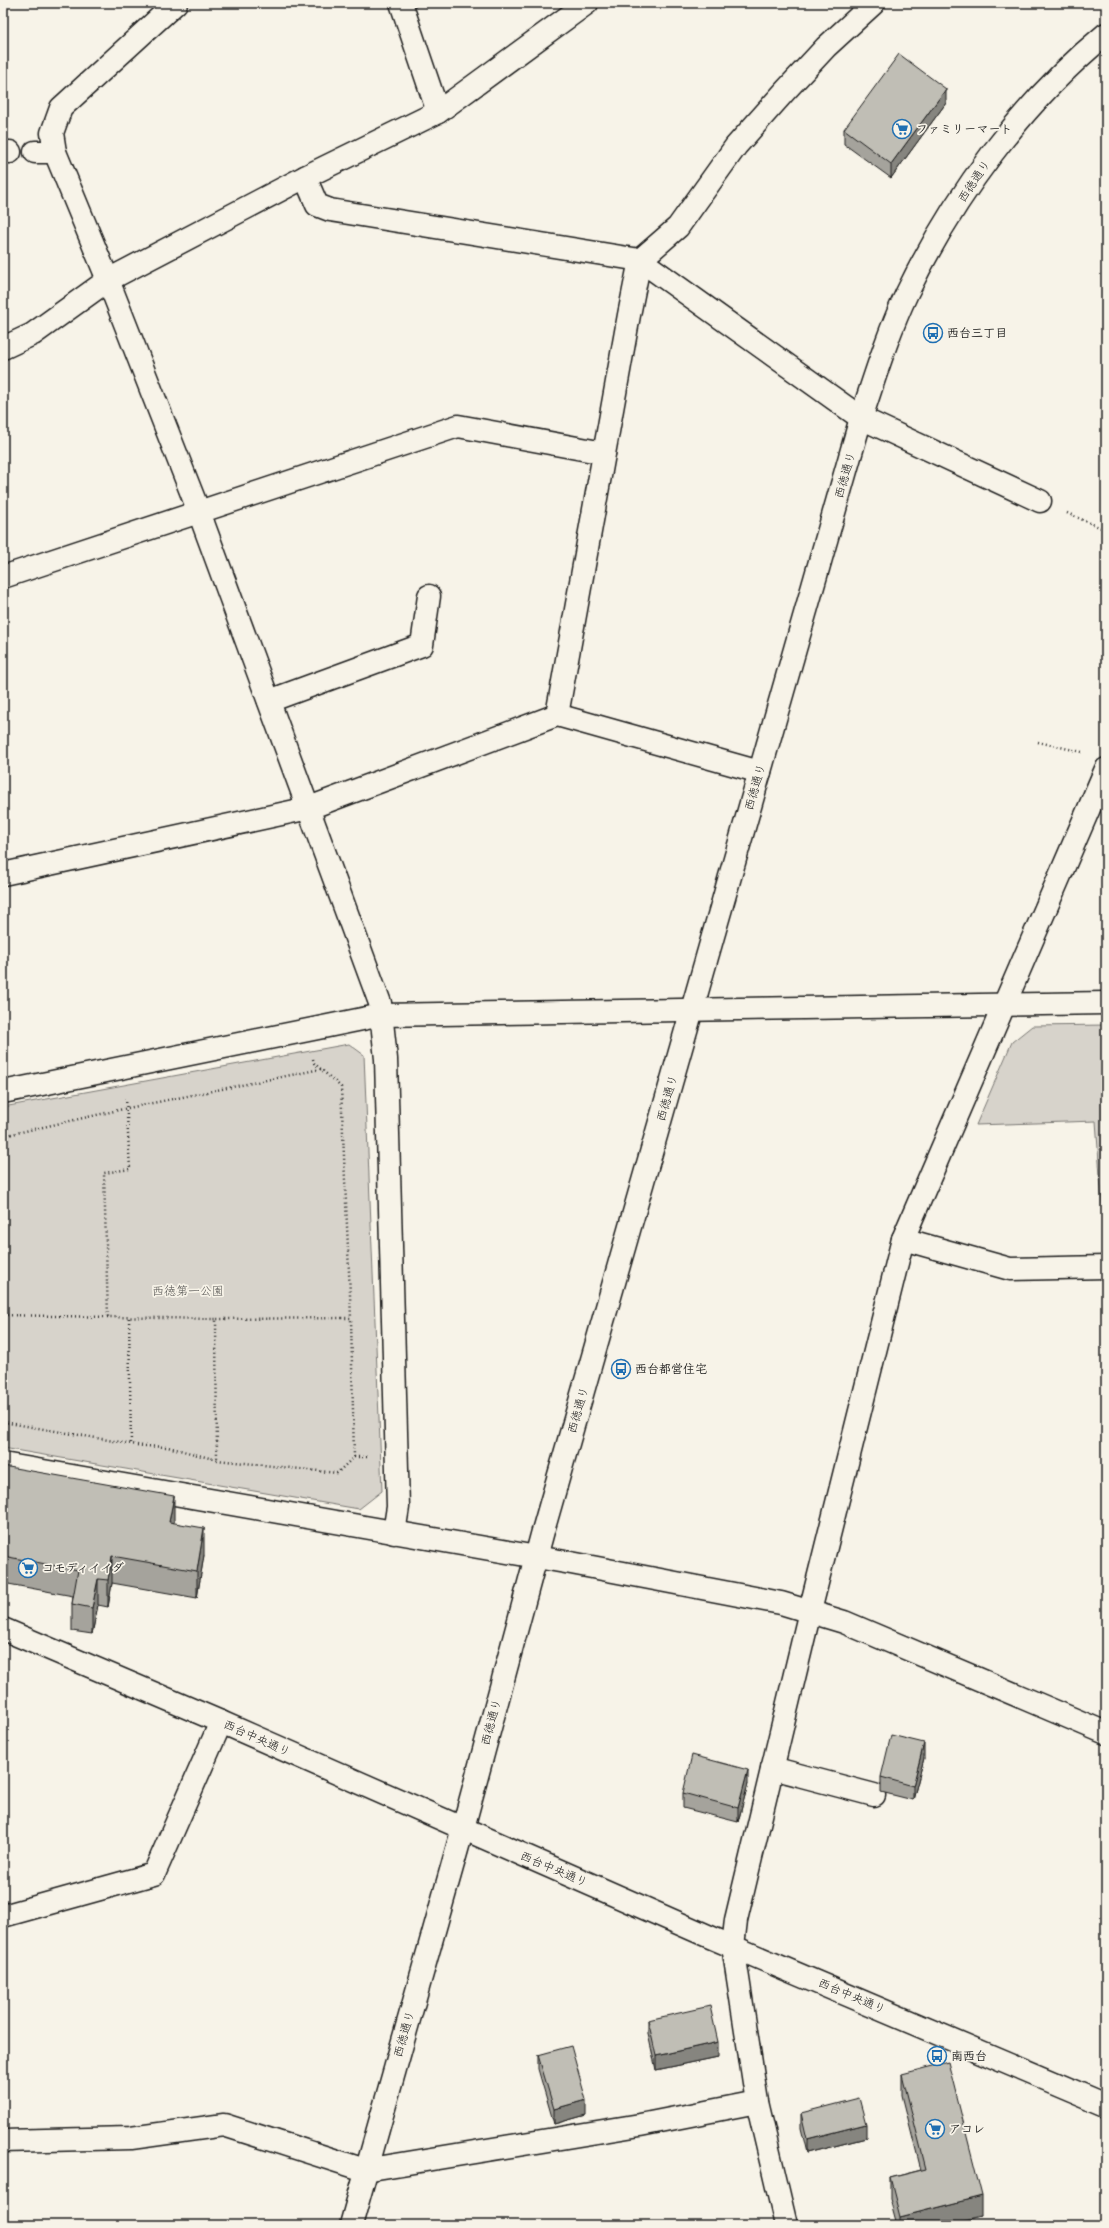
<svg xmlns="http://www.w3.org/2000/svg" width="1109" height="2228" font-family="Dekko,'Klee One',sans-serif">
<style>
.green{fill:#d7d3cb;stroke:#7a7874}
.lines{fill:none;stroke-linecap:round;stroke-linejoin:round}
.minor-casing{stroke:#1c1c1c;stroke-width:25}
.path{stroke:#1c1c1c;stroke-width:2.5;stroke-dasharray:1 3;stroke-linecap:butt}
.minor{stroke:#f7f3e8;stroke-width:22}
.wall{fill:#a5a39c;stroke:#1c1c1c}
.shaded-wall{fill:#86857f;stroke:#1c1c1c}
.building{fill:#c0beb5;stroke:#1c1c1c}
.labels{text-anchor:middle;stroke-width:3.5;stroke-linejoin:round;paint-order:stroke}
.poi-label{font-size:12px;font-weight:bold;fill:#1c1c1c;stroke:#f7f3e8;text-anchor:start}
.street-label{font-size:12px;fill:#1c1c1c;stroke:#f7f3e8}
.park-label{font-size:12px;fill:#545351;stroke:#f7f3e8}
</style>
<rect width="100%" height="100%" fill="#f7f3e8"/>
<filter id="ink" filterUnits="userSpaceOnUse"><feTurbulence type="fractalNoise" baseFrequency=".025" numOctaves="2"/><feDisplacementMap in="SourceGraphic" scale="8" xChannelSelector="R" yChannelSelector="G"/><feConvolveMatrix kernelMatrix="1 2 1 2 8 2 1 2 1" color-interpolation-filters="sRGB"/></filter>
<g filter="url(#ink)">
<!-- green -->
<g class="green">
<path d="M1106,1025V1245H1105L1096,1121L976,1125L1012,1042L1032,1026Z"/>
<path d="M349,1044L364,1055L382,1491L359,1509L3,1448V1107Z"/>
</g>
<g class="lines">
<!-- minor casing -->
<g class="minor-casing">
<g id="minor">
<path d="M176,3L61,108L52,133L55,152L108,280L199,512L380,1003L386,1059L398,1507L394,1533"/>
<path d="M401,3L438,112"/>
<path d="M3,152H10"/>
<path d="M35,152H55"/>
<path d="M305,177L317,205L330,210L640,260L861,418L1040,501"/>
<path d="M3,348L33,334L108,280L305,177L438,112L587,3"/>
<path d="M3,577L458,426L604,453"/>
<path d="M269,701L422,645L429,596"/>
<path d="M557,715L629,315L640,260L678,227L736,146L786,90L826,47L874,3"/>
<path d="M3,874L309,808L557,715L760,772"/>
<path d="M3,1092L382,1015L1106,1003"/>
<path d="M903,1239L1010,1269L1106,1267"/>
<path d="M3,1464L571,1563L781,1603L844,1622L1106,1733"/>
<path d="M3,1629L221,1722L710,1937L1106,2105"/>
<path d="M772,1768L874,1795"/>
<path d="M3,1916L154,1874L221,1722"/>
<path d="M3,2141L131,2138L224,2125L365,2170L640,2125L757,2102"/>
<path d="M351,2225L463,1828L543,1531L861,418C875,376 888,333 907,293C954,196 1022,103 1106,34"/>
<path d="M786,2225L757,2102L733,1946L736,1920L810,1611L903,1239L1106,769"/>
</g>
</g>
<!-- path -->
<g class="path">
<path d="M1067,513L1106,530"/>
<path d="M1038,742L1082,752"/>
<path d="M313,1059L314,1063L341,1087L351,1318"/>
<path d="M126,1098L130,1169L104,1173L108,1317L216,1319"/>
<path d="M3,1136L128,1108L321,1069"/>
<path d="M3,1315L108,1317"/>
<path d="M129,1318L131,1444"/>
<path d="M3,1422L143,1446L168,1447L217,1460L216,1319L351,1318L354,1457L337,1473L217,1460"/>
<path d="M354,1457H368"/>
</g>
<!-- minor -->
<use href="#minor" class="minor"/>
</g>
<!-- wall -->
<g class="wall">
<path d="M946,103L891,178L844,144V129Z"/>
<path d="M3,1466L174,1523L204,1555L197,1598L112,1583L108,1607L98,1605L92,1634L72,1631V1604L73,1596L3,1583Z"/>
<path d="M924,1758L913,1800L881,1792V1777Z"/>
<path d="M748,1784L738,1822L683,1808V1793Z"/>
<path d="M648,2020L718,2057L656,2070L648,2034Z"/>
<path d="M538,2055L586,2115L554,2124L538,2069Z"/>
<path d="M902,2074L982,2217L950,2225H897L890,2199V2178L921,2170L902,2095Z"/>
<path d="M801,2113L866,2138L807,2153L801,2128Z"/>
</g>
<!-- shaded-wall -->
<g class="shaded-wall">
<path d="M946,89V103L891,178V164Z"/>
<path d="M174,1496V1522L169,1549V1522Z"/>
<path d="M204,1528V1555L197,1598V1571Z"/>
<path d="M112,1556V1583L108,1607V1580Z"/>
<path d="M98,1579V1605L92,1634V1608Z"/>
<path d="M924,1743V1758L913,1800V1786Z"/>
<path d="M748,1770V1784L738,1822V1808Z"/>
<path d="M718,2042V2057L656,2070V2056Z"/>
<path d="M586,2100V2115L554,2124V2109Z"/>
<path d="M866,2124V2138L807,2153V2139Z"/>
<path d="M982,2196V2217L950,2225H900V2217Z"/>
</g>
<!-- building -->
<g class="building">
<path d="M899,54L946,89L891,164L844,129Z"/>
<path d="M3,1466L174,1496L169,1522L204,1528L197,1571L112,1556L108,1580L98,1579L92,1608L72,1604L78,1570L3,1556Z"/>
<path d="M891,1735L924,1743L913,1786L881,1777Z"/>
<path d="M692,1755L748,1770L738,1808L683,1793Z"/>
<path d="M710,2006L718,2042L656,2056L648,2020Z"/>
<path d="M571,2046L586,2100L554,2109L538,2055Z"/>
<path d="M948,2062L982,2196L900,2217L890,2178L926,2169L902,2074Z"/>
<path d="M859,2098L866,2124L807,2139L801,2113Z"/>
</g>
</g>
<!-- icons -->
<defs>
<g id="supermarket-ring" transform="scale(1)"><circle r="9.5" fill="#f7f3e8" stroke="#1f6fb2" stroke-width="1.5"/><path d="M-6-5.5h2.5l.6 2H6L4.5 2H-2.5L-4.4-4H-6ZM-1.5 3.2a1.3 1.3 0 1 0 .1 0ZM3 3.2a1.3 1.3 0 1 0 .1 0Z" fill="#1f6fb2"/></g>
<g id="bus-ring" transform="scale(1)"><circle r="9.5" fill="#f7f3e8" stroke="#1f6fb2" stroke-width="1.5"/><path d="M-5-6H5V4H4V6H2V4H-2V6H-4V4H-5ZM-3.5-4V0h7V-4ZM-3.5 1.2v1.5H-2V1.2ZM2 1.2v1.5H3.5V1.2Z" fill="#1f6fb2"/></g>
</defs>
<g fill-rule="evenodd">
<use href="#supermarket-ring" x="902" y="129"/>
<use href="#bus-ring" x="933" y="333"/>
<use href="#bus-ring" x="621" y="1369"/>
<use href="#supermarket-ring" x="28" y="1568"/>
<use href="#bus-ring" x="937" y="2056"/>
<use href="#supermarket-ring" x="935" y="2129"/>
</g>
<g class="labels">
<!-- poi labels -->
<g class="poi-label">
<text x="916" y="133">ファミリーマート</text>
<text x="947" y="337">西台三丁目</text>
<text x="635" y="1373">西台都営住宅</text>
<text x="42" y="1572">コモディイイダ</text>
<text x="951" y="2060">南西台</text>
<text x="949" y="2133">アコレ</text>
</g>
<!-- street labels -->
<g class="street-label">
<text transform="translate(974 181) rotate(-56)" y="4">西徳通り</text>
<text transform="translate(845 475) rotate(-74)" y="4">西徳通り</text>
<text transform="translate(755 787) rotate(-74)" y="4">西徳通り</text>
<text transform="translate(667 1098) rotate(-74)" y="4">西徳通り</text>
<text transform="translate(578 1410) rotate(-74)" y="4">西徳通り</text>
<text transform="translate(491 1722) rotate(-75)" y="4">西徳通り</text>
<text transform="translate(257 1738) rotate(24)" y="4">西台中央通り</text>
<text transform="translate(554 1869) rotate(23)" y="4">西台中央通り</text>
<text transform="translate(852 1996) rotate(23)" y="4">西台中央通り</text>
<text transform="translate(404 2034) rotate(-74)" y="4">西徳通り</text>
</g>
<!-- park labels -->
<g class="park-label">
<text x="188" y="1295">西徳第一公園</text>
</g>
</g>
<!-- margin -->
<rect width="1109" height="2228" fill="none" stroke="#f7f3e8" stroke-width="16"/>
<rect x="8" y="8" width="1093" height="2212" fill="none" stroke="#1c1c1c" stroke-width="1.5" filter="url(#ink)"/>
</svg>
